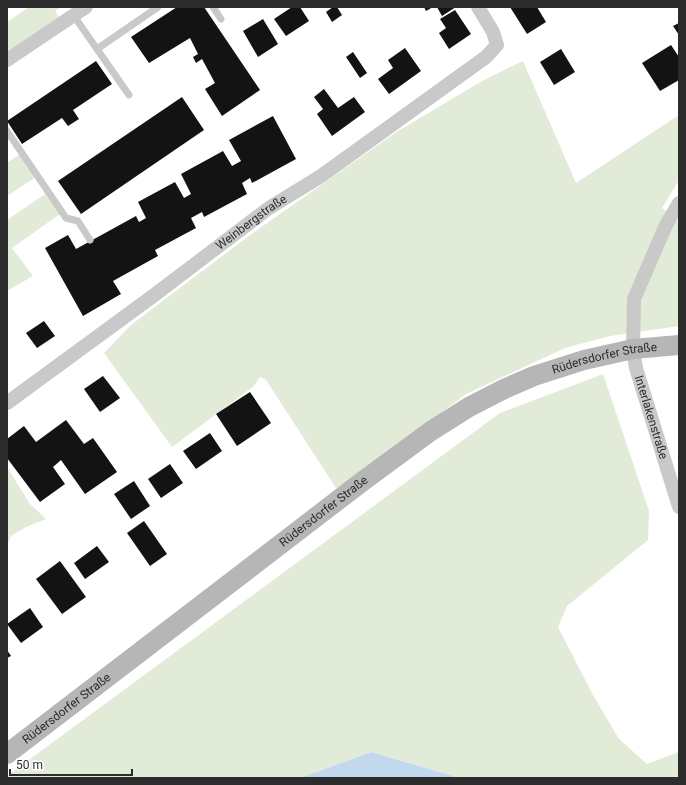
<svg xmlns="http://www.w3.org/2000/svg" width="686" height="785" font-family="Roboto,sans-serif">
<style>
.green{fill:#e1ebd8}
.water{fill:#c2d9ed}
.building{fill:#131313}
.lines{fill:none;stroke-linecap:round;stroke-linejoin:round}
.service{stroke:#c9c9c9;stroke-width:7}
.minor{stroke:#c9c9c9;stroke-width:14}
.secondary{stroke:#b6b6b6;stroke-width:20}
.labels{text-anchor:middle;stroke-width:4;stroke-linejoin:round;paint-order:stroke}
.street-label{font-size:12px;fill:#2c2c2c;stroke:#fff}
</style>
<rect width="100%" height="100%" fill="#fff"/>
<!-- green -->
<g class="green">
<path d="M29,7H61L55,11L59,17L7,52V22Z"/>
<path d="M523,61L576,183L679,115V180L662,208L679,222V326L610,336L565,348L466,394L338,491L266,380L260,377L254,386L172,447L104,353L131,325L250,235L398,131L482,81Z"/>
<path d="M20,154L36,177L7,196V163Z"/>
<path d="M45,194L60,214L12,248L33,276L7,291V220Z"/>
<path d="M603,374L649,511L648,540L567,606L558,627L593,695L619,739L647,764L679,752V778H460L371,752L300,778H7V776L500,413Z"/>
<path d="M7,467L30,504L46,519L26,527L11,536L7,546Z"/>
</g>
<!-- water -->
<path class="water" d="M371,752L460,778H300Z"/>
<!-- building -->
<g class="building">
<path d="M177,7H204L260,90L222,116L205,89L215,83L202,59L196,63L193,57L198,54L190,38L149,63L131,37Z"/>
<path d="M292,7H300L309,21L286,36L274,19Z"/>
<path d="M333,7H337L342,15L332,22L326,12Z"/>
<path d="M424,7H433L426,11Z"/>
<path d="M437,7H456L442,16Z"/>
<path d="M510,7H537L546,22L527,34Z"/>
<path d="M455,10L471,34L449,49L439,33L446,28L440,19Z"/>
<path d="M263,19L278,44L258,57L243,31Z"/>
<path d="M679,23V35L673,26Z"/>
<path d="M671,45L679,57V80L660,91L642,63Z"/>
<path d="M405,48L421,71L389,94L378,79L393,68L388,60Z"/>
<path d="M561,49L575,72L554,85L540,62Z"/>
<path d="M353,52L367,73L360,78L346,57Z"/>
<path d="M96,61L112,84L73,110L79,119L68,126L62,118L22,144L7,121Z"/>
<path d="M324,89L338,108L354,97L365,112L332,136L317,114L323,109L314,97Z"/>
<path d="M182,97L204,130L81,214L58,181Z"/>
<path d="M273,116L296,159L252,183L250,178L242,183L247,194L204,217L202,212L191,218L196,228L155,250L158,256L113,281L121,294L83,316L45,248L68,235L76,249L136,216L139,222L146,218L138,202L175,182L184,198L191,194L181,174L223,151L232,166L241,161L229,140Z"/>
<path d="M44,321L55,336L37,348L26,333Z"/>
<path d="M103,376L120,398L100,412L84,389Z"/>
<path d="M250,392L271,423L237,446L216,414Z"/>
<path d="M66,420L84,444L93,438L117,472L85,494L61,460L53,467L65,484L40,502L7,458V439L24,426L36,442Z"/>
<path d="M210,433L222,451L196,469L183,451Z"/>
<path d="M170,464L183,483L161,498L148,479Z"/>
<path d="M134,481L150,506L131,519L114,494Z"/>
<path d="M144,521L167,554L150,566L127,533Z"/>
<path d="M97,546L109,562L85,579L74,563Z"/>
<path d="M60,561L86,597L62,614L36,579Z"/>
<path d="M30,608L43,627L21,643L7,624Z"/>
<path d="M7,650L11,656L7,658Z"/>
</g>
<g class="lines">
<!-- service -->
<g class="service">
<path d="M213,7L221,19"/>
<path d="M74,16L129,95"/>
<path d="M97,49L158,7"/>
<path d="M7,131L66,218L78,221L90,240"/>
</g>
<!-- minor -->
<g class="minor">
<path d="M7,60L86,7"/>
<path id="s1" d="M679,203L666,225L634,299L633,349L636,368L679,507"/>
<path id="s2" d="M7,403L153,296L269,208L321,176L486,57L497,45L493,32L478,7"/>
</g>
<!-- secondary -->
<path class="secondary" id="s3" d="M7,754L363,481L431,431L469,407L504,389L534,376L584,360L633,349L679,345"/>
</g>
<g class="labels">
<!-- street labels -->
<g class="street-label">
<text dy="4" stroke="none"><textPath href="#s2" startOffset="304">Weinbergstraße</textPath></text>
<text dy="4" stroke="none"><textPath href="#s3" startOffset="723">Rüdersdorfer Straße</textPath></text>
<text dy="4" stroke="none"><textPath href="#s1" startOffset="227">Interlakenstraße</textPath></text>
<text dy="4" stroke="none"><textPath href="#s3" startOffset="399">Rüdersdorfer Straße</textPath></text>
<text dy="4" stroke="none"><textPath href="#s3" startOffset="75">Rüdersdorfer Straße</textPath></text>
</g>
</g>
<!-- border -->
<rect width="686" height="785" fill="none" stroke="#2c2c2c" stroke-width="16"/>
<!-- scale -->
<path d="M10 769v6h122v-6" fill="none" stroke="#2c2c2c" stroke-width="2"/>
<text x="16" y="769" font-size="12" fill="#2c2c2c" stroke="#ffffff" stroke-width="3" paint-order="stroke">50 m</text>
</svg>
